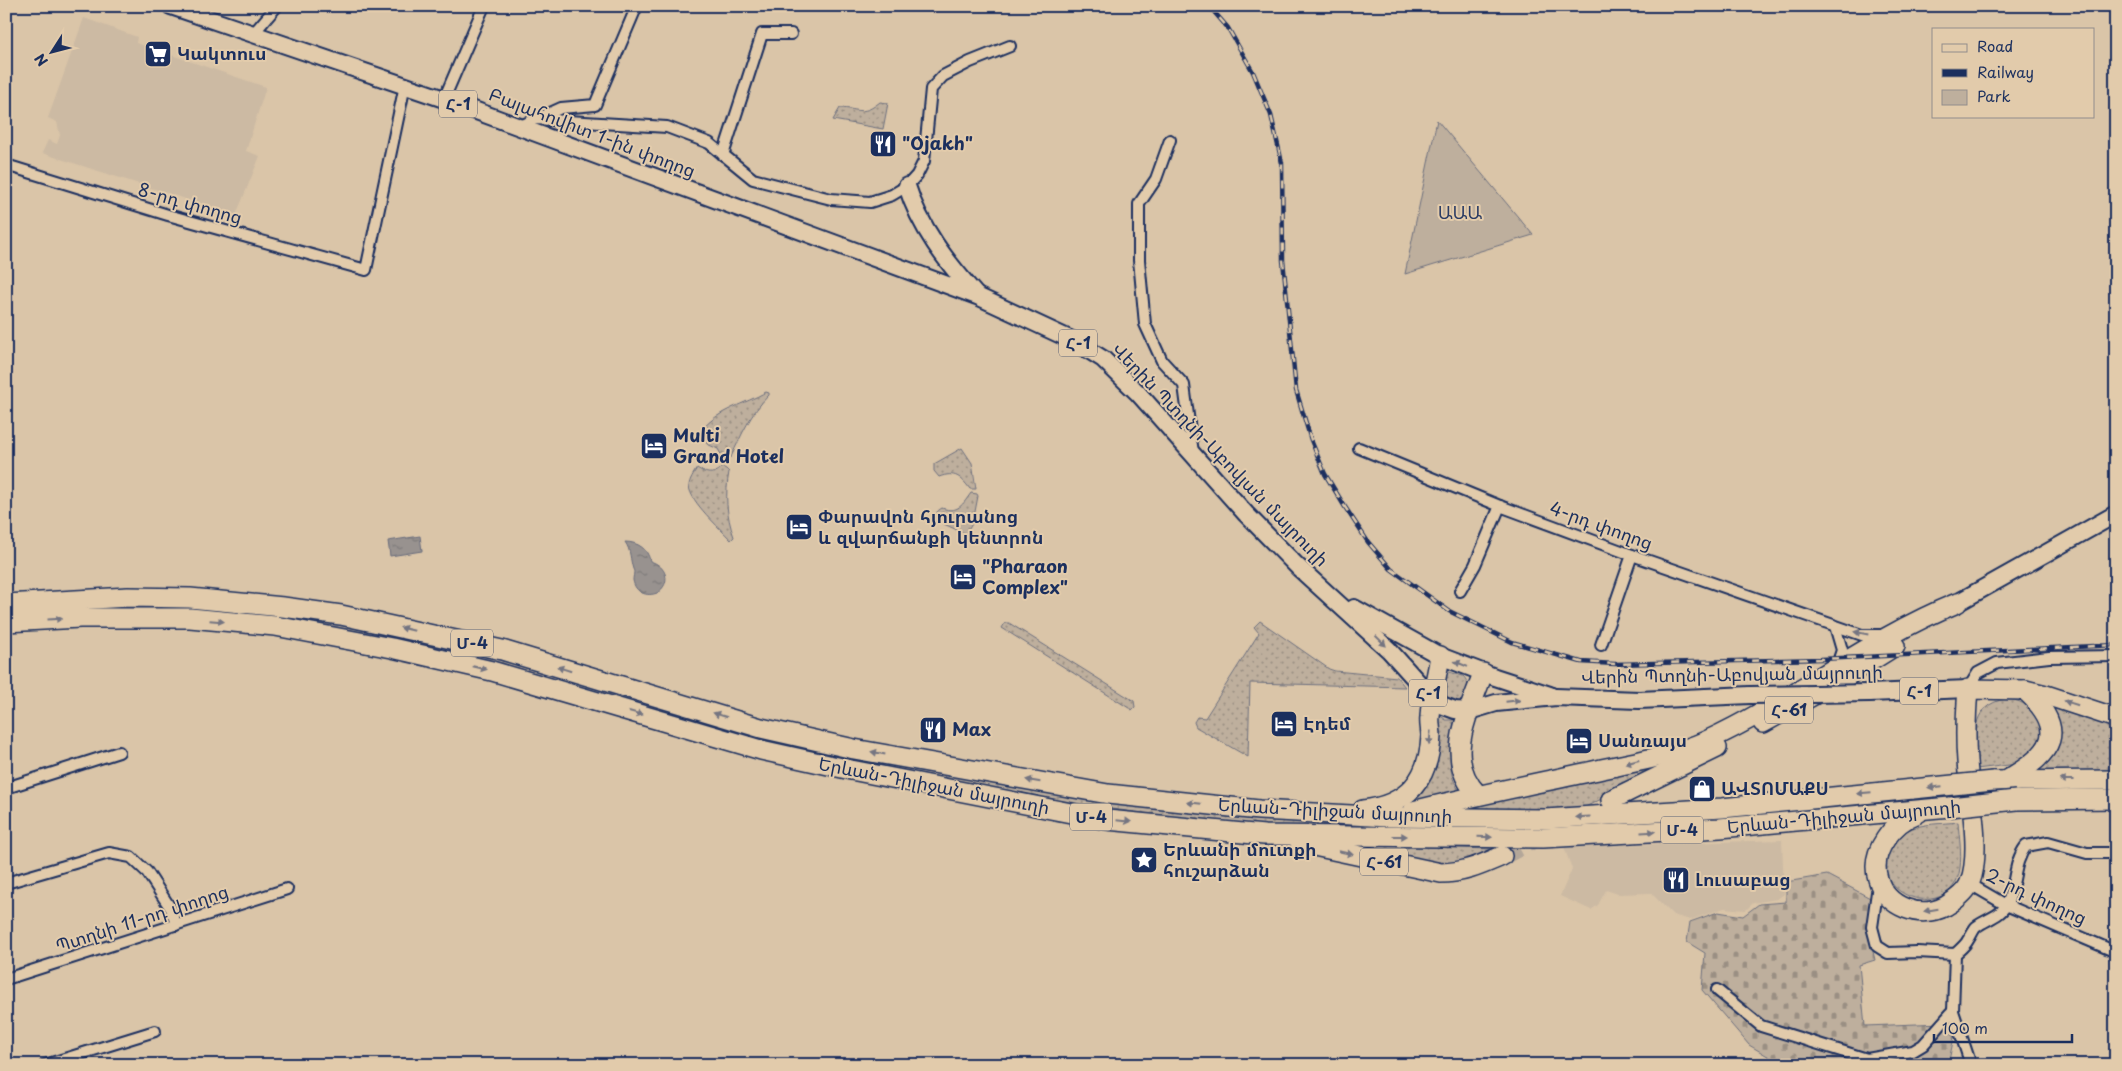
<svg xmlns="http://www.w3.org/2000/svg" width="2122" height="1071" font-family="'Playpen Sans','Noto Sans Armenian',sans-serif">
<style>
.built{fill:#ccbaa3}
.grass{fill:url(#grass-dots);stroke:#6c6f7e}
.cemetery{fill:url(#cemetery-stones);stroke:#6c6f7e}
.park{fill:#beaf9d;stroke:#6c6f7e}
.water{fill:url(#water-ripples);stroke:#666a7b}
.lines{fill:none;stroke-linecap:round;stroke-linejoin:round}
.highway-tunnel{stroke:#b4a799;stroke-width:19;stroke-dasharray:19 9;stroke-linecap:butt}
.street-casing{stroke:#1b2f5e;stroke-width:14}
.primary-casing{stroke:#1b2f5e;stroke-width:20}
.highway-casing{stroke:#1b2f5e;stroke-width:22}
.street{stroke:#e2cbab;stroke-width:10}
.primary{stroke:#e2cbab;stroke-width:16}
.highway{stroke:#e2cbab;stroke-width:19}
.rail-casing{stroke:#1b2f5e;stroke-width:4.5}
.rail{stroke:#e2cbab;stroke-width:2.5;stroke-dasharray:8;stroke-linecap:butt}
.primary-bridge-casing{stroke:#1b2f5e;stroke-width:20;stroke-linecap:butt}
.highway-bridge-casing{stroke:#1b2f5e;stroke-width:22;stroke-linecap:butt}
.primary-bridge{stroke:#e2cbab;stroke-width:16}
.highway-bridge{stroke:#e2cbab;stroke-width:19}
.oneway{fill:#757581}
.labels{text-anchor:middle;stroke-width:4;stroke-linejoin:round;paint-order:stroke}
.shield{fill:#e2cbab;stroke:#575e75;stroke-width:1}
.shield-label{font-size:16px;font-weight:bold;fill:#1b2f5e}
.poi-label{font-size:18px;font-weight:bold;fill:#1b2f5e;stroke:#e2cbab;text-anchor:start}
.street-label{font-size:18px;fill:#1b2f5e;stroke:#e2cbab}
.park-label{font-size:18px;fill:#2b3c64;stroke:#e2cbab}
</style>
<defs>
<pattern id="grass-dots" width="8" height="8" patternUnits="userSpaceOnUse" patternTransform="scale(1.25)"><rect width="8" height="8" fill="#beaf9d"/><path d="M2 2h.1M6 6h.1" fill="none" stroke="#9a8f83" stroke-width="1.8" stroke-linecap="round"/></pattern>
<pattern id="cemetery-stones" width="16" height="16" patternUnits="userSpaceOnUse" patternTransform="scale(1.25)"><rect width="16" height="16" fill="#beaf9d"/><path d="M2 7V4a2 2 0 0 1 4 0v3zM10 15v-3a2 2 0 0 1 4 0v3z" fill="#9a8f83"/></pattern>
<pattern id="water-ripples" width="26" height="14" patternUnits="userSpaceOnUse" patternTransform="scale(1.25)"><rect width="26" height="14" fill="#98928f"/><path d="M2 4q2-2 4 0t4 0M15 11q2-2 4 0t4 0" fill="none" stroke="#7b7878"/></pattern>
</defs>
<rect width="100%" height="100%" fill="#dac5a8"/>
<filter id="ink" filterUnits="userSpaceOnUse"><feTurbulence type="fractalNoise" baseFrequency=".02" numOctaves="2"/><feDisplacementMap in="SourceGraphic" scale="10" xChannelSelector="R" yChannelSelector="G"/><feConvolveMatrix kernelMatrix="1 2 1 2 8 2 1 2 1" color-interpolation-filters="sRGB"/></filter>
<g filter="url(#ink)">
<!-- built -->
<g class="built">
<path d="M84,18L137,37L136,43L266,87L246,151L260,156L236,215L42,153L48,140L57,144L60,135L57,122L48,118Z"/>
<path d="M1782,840L1784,894L1777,899L1753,903L1746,910L1724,908L1690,920L1673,915L1651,893L1618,894L1606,890L1598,905L1591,910L1560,896L1572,869L1564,847Z"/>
</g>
<!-- grass -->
<g class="grass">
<path d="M880,102L888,103L883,129L833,120L840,108C860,109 863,116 880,102Z"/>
<path d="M766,392L769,393V395C750,414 742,434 731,457L723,458L718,449L707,444L702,430C717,410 745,404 766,392Z"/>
<path d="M962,448L972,463L976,489H970C961,477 955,471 939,477L934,471V464Z"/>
<path d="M722,467L726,469L729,472C725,494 726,515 734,537L731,540C720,528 690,502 689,486C689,480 694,473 697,468C706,474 714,476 722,467Z"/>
<path d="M971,493L977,494L978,496L973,522L966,534L935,520C934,514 937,511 942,508C958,514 963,504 971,493Z"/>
<path d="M124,604L208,606L300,616L411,635L884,762L882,770L725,730L498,664L391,638L307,624L6,610Z"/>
<path d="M1260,621L1329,669L1335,671L1397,677L1405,687L1250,683L1248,757L1196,727L1194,722L1197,717L1205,718L1259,633L1254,627Z"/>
<path d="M1005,623H1009L1134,701L1135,707L1132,710L1002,628Z"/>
<path d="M1449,672L1463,676C1470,682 1472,701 1459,704C1455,706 1447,703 1442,702L1437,682L1445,674Z"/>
<path d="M2006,699C2031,700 2046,721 2039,745L2017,764L1976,769C1975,740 1968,705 2006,699Z"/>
<path d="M2043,702L2116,726V771H2037L2050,756Z"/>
<path d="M1438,714L1446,720H1457C1452,743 1443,776 1463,794L1415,802C1440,774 1438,749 1438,714Z"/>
<path d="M1663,758L1665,768L1583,808L1542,811L1437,809Z"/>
<path d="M945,774L1377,823L2116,783V789L2012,792L1672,825L1542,832L1298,827L1252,824L1174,817L1104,808L1017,795L943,782Z"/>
<path d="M1958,822C1959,837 1962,853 1960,868C1953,923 1869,898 1889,852C1893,843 1898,834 1908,830C1923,823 1942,824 1958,822Z"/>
<path d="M1327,844L1491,849L1487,857L1444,865Z"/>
</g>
<!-- cemetery -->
<path class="cemetery" d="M1827,875L1872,899L1867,927L1875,960L1859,965L1865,1026L1943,1023L1954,1037L1948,1065H1783L1749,1045L1702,990L1705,953L1687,942L1690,922L1718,912L1743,916L1759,904L1786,902V882Z"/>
<!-- park -->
<path class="park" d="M1437,120L1533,235L1405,274Z"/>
<!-- water -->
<g class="water">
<path d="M420,536L422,551L390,556L388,541Z"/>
<path d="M625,542C638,542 648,549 650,561C667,566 672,583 657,593C647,597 635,593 633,580C633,576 635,572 633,569C630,560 631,550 625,542Z"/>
</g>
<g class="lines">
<!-- highway-tunnel -->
<path class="highway-tunnel" d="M1502,856L1540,836"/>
<!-- street casing -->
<g class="street-casing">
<g id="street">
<path d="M253,34L277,6"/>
<path d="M444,99L484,6"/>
<path d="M539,118L561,108L595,105L636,8"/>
<path d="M519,127L535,119L667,127L709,143L753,179L831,199L870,202L892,195L907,186L917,175L924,161L931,89L943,76L970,62L1010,46"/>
<path d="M1170,140L1156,179L1139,204V260L1145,324L1162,361L1184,385L1193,453"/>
<path d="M723,155L762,34H791"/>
<path d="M6,165L168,215L366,270L405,85"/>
<path d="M1359,448L1500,506L1632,555L1862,635H1884"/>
<path d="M1460,591L1475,565L1500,506"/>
<path d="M1835,626L1842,650L1837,665"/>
<path d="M1601,645L1632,555"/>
<path d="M1968,689L1978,673L1997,663L2049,657L2116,656"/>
<path d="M6,788L119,752"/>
<path d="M6,883L109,853L131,857L147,872L171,909L176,925"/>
<path d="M1970,884L2006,905L2116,952"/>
<path d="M1884,892H1877L1872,927L1877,946L1888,953L1917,952L1955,954"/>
<path d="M6,979L287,889"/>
<path d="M1717,990L1761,1026L1867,1059L1913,1051L1923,1045L1953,1011"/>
<path d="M45,1065L155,1031"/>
<path d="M1971,1065L1953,1011L1955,954C1959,950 1965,946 1968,940C1971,936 1973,930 1976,927C1986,919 2000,917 2007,904C2016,885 2013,863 2026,846L2048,842L2087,853H2116"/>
</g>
</g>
<!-- primary casing -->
<g class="primary-casing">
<g id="primary">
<path d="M171,6L444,99L977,296L1074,341L1103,359L1138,393L1246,514L1298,567L1389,650L1433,699L1444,706L1455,710L1469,711L1496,703L1556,697L1639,700L1750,695"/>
<path d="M907,186C920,228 946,261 975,294"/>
<path d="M1957,603L2116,514"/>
<path d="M1354,608L1440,656L1495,677L1550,695"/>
<path d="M1869,693L1968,689"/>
</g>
</g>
<!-- highway casing -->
<g class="highway-casing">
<g id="highway">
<path d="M6,604L128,597L190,598L283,607L341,615L502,650L761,728L854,749L1108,794L1259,810L1388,817L1545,819L1722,808L1913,789"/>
<path d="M6,622L80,618H190L275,626L392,648L492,671L761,750L851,770L1107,820L1264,835L1543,838L1720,828L1950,807"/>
<path d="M1763,723L1839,681L1895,646"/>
<path d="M2008,779C2053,753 2069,731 2025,690"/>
<path d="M1993,781L2116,780"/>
<path d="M1478,795C1442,758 1469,714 1483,673"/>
<path d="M1611,800L1717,748"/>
<path d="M2016,800L2116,799"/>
<path d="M1363,810C1407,805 1429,780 1431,736C1431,730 1429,723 1430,717C1431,696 1437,676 1440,656"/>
<path d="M1413,811C1472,796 1533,784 1593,771C1629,763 1673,756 1706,741C1793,701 1868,639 1957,603"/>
<path d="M1918,813C1894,822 1869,851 1878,879C1886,907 1920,920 1946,906C1954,901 1967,892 1970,882C1982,852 1969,794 1967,761C1965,737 1966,713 1968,689L2025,690L2046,695L2116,718"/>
<path d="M1300,843L1441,873C1464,873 1481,865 1502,856"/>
</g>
</g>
<!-- street -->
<use href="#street" class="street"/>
<!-- primary -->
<use href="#primary" class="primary"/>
<!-- highway -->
<use href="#highway" class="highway"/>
<!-- rail casing -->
<g class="rail-casing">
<path id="rail" d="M1209,6L1228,28L1253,72L1271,115L1282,163L1283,260L1296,390L1311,440L1325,474L1345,507L1368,542L1391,569L1449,611L1512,642L1581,662L1615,664L1821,659L2116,645"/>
</g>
<!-- rail -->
<use href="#rail" class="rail"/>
<!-- primary-bridge casing -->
<g class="primary-bridge-casing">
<path id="primary-bridge" d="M1750,695L1869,693"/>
</g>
<!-- highway-bridge casing -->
<g class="highway-bridge-casing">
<g id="highway-bridge">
<path d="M1913,789L1993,781"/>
<path d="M1950,807L2016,800"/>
</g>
</g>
<!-- primary-bridge -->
<use href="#primary-bridge" class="primary-bridge"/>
<!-- highway-bridge -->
<use href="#highway-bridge" class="highway-bridge"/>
</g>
<!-- one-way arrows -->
<defs><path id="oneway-solid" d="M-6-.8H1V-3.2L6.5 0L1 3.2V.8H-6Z" transform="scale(1.25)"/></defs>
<g class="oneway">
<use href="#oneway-solid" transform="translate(55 619) rotate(-3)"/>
<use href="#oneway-solid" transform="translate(217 621) rotate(5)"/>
<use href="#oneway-solid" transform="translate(407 629) rotate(-167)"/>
<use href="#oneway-solid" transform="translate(1861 633) rotate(-169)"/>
<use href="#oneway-solid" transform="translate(1381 641) rotate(44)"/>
<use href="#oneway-solid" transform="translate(1461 664) rotate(-158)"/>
<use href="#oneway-solid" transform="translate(480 668) rotate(13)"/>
<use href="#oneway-solid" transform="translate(564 669) rotate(-163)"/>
<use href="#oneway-solid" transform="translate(1513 701) rotate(-6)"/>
<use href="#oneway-solid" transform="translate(2071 703) rotate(-162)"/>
<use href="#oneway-solid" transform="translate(636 713) rotate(16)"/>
<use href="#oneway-solid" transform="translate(720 715) rotate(-163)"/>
<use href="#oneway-solid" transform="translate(1430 738) rotate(95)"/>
<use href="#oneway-solid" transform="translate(878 753) rotate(-169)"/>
<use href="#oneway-solid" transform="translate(1632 762) rotate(165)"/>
<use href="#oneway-solid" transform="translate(2067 780) rotate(-180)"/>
<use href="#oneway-solid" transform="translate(1033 781) rotate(-170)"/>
<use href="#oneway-solid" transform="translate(1935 787) rotate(174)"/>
<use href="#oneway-solid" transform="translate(1864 793) rotate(175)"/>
<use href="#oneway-solid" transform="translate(1194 803) rotate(-174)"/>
<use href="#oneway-solid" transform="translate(1583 817) rotate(176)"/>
<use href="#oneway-solid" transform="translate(1124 821) rotate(6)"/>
<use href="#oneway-solid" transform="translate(1648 832) rotate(-3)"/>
<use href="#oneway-solid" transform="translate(1400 836)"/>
<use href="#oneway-solid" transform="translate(1485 837) rotate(1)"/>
<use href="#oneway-solid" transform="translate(1346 853) rotate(13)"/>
<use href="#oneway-solid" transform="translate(1931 910) rotate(170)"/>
</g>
</g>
<!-- icons -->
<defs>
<g id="supermarket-square" transform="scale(1.4375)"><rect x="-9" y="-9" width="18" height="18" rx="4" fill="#1b2f5e" stroke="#e2cbab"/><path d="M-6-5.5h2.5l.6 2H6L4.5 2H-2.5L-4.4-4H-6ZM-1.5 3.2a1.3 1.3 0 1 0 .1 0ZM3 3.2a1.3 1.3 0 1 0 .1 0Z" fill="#fff"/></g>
<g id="restaurant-square" transform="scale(1.4375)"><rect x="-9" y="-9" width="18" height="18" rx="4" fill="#1b2f5e" stroke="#e2cbab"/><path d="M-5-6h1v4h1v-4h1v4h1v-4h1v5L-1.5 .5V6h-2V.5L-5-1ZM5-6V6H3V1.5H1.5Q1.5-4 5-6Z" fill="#fff"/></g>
<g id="hotel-square" transform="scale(1.4375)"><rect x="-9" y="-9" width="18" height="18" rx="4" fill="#1b2f5e" stroke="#e2cbab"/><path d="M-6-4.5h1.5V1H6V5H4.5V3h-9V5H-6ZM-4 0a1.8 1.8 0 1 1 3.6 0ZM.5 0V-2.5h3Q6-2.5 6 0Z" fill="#fff"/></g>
<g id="shop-square" transform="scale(1.4375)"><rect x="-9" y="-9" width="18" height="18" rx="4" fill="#1b2f5e" stroke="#e2cbab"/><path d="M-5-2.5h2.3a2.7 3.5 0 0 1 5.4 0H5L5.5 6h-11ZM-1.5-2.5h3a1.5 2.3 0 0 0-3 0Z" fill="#fff"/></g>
<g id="sight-square" transform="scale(1.4375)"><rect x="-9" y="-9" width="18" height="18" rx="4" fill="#1b2f5e" stroke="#e2cbab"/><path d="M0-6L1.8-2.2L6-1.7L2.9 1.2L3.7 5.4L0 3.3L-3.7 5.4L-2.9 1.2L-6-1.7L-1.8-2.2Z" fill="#fff"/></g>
</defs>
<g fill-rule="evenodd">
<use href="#supermarket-square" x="158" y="54"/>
<use href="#restaurant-square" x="883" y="144"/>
<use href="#hotel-square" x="654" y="446"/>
<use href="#hotel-square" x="799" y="527"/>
<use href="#hotel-square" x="963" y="577"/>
<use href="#hotel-square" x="1284" y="724"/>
<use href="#restaurant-square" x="933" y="730"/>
<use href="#hotel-square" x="1579" y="741"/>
<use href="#shop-square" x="1702" y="789"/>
<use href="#sight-square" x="1144" y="860"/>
<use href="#restaurant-square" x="1676" y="880"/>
</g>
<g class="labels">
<!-- shield labels -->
<g class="shield">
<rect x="439" y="90.5" width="38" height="27" rx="4"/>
<rect x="1059" y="329.5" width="38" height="27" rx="4"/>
<rect x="451" y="629.5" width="42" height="27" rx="4"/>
<rect x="1900" y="677.5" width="38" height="27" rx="4"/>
<rect x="1409" y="679.5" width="38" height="27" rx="4"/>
<rect x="1765" y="696.5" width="48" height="27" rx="4"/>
<rect x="1070" y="803.5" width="42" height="27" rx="4"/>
<rect x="1661" y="816.5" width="42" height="27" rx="4"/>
<rect x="1360" y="848.5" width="48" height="27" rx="4"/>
</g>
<g class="shield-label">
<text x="458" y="110">Հ-1</text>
<text x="1078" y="349">Հ-1</text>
<text x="472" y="649">Մ-4</text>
<text x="1919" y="697">Հ-1</text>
<text x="1428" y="699">Հ-1</text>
<text x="1789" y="716">Հ-61</text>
<text x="1091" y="823">Մ-4</text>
<text x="1682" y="836">Մ-4</text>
<text x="1384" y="868">Հ-61</text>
</g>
<!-- poi labels -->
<g class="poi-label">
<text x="177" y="60">Կակտուս</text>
<text x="902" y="150">"Ojakh"</text>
<text x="673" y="442">Multi<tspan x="673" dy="21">Grand Hotel</tspan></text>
<text x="818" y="523">Փարավոն հյուրանոց<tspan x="818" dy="21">և զվարճանքի կենտրոն</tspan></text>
<text x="982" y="573">"Pharaon<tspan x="982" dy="21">Complex"</tspan></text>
<text x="1303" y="730">Էդեմ</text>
<text x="952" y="736">Max</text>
<text x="1598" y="747">Սանռայս</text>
<text x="1721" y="795">ԱՎՏՈՄԱՔՍ</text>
<text x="1163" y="856">Երևանի մուտքի<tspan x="1163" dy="21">հուշարձան</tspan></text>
<text x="1695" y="886">Լուսաբաց</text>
</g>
<!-- street labels -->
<g class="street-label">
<text transform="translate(592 133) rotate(21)" y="6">Բալահովիտ 1-ին փողոց</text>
<text transform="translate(190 204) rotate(16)" y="6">8-րդ փողոց</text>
<text transform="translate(1220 455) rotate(46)" y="6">Վերին Պտղնի-Աբովյան մայրուղի</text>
<text transform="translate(1601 526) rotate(20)" y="6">4-րդ փողոց</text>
<text transform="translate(1732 675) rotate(-1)" y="6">Վերին Պտղնի-Աբովյան մայրուղի</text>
<text transform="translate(934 786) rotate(11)" y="6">Երևան-Դիլիջան մայրուղի</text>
<text transform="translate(1335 811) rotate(3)" y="6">Երևան-Դիլիջան մայրուղի</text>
<text transform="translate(1844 817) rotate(-5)" y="6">Երևան-Դիլիջան մայրուղի</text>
<text transform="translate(2036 897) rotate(25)" y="6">2-րդ փողոց</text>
<text transform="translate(142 919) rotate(-18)" y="6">Պտղնի 11-րդ փողոց</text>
</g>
<!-- park labels -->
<g class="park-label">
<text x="1460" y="219">ԱԱԱ</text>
</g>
</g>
<!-- margin -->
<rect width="2122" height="1071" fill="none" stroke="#e2cbab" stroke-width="25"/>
<rect x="12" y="12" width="2097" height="1046" fill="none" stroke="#1b2f5e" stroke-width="2" filter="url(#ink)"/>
<!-- legend -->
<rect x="1932" y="28" width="162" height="90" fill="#e2cbab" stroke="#928d8c"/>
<rect x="1942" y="44" width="25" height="8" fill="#e2cbab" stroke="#928d8c"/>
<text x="1977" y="52" font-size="15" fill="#1b2f5e">Road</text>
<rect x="1942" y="69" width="25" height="8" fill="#1b2f5e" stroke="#928d8c"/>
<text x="1977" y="78" font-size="15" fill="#1b2f5e">Railway</text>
<rect x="1942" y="90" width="25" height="15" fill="#beaf9d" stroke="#928d8c"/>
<text x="1977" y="102" font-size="15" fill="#1b2f5e">Park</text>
<!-- north arrow -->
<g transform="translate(52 52) rotate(234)" stroke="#e2cbab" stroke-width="4" paint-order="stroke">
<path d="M0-4L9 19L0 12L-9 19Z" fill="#1b2f5e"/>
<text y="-8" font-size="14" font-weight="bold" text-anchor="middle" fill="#1b2f5e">N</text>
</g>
<!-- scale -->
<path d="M1934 1034v8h138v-8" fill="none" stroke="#1b2f5e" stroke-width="2.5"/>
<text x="1942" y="1034" font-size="15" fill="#1b2f5e" stroke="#e2cbab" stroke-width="4" paint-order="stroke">100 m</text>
</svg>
